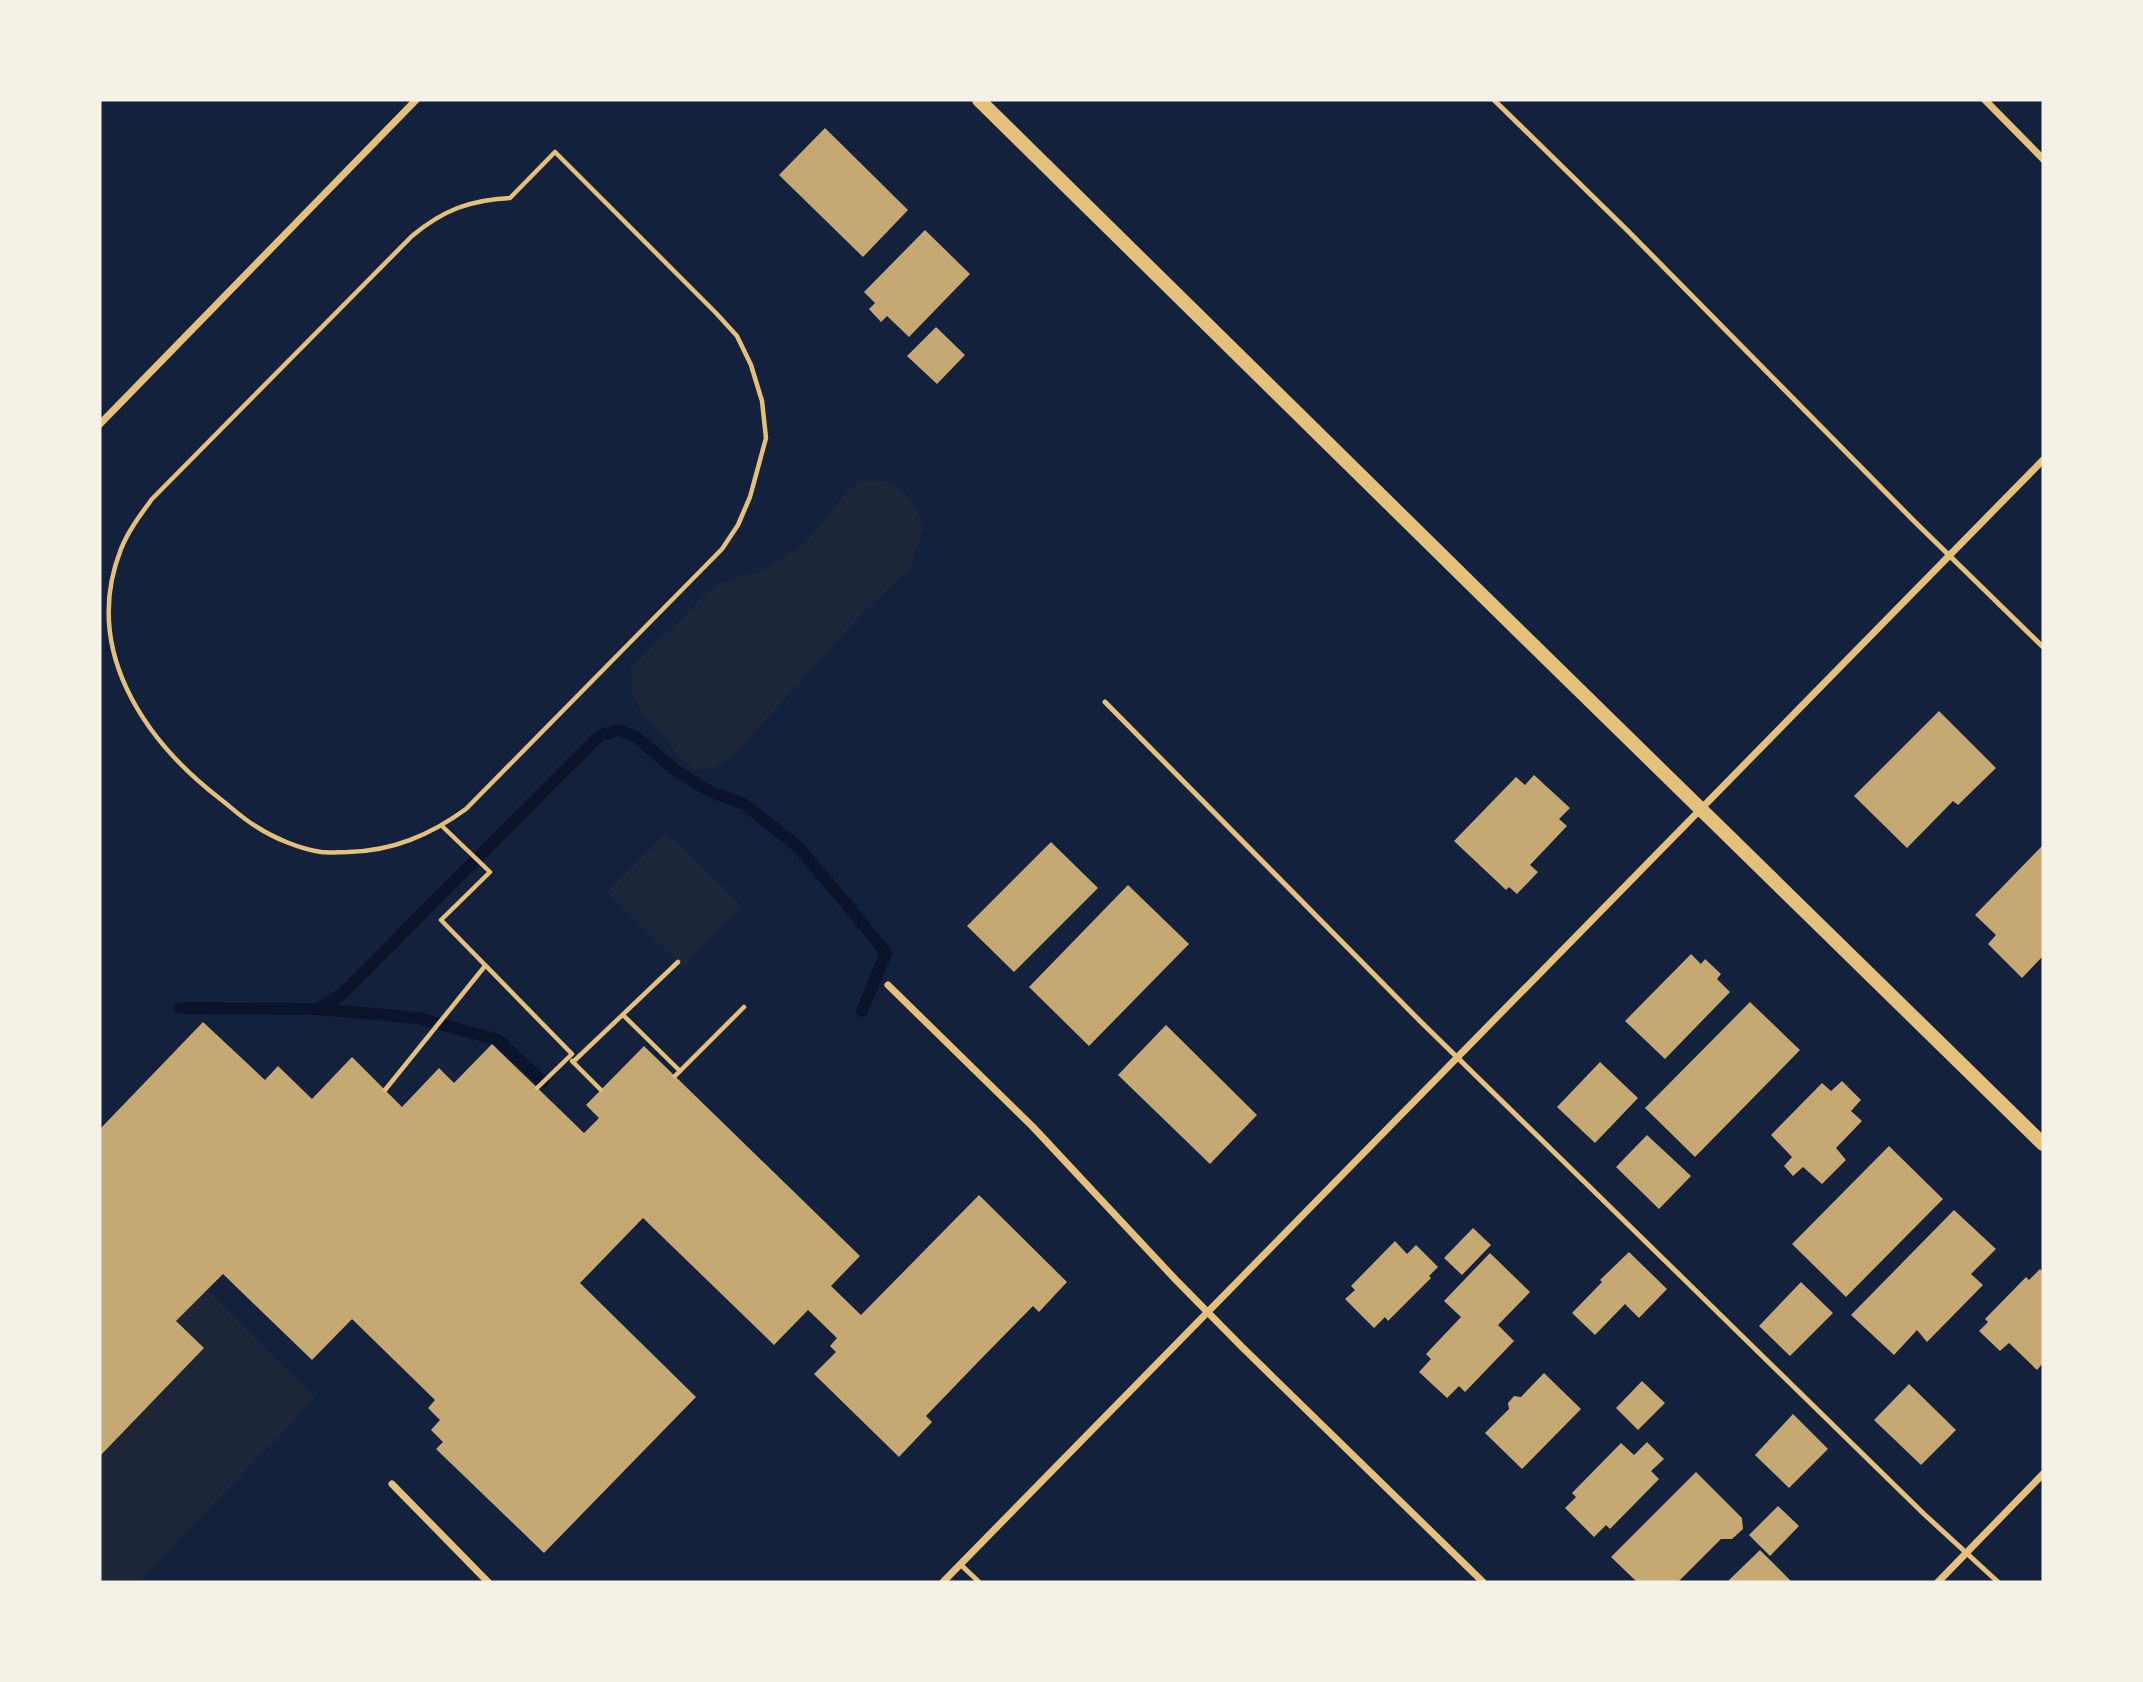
<svg xmlns="http://www.w3.org/2000/svg" width="2143" height="1682" font-family="'Noto Serif',serif">
<style>
.green{fill:#1d2539}
.lines{fill:none;stroke-linecap:round;stroke-linejoin:round}
.stream{stroke:#0b132b;stroke-width:12}
.building{fill:#c6a872}
.path{stroke:#e5c07b;stroke-width:4.5}
.service{stroke:#e5c07b;stroke-width:5}
.minor{stroke:#e5c07b;stroke-width:7}
.secondary{stroke:#e5c07b;stroke-width:14}
</style>
<rect width="100%" height="100%" fill="#14213d"/>
<!-- green -->
<g class="green">
<path d="M860,481C869,481 881,480 889,482C907,488 916,510 924,526L911,568L863,613L734,755L714,768L694,769L680,758L658,729L645,717L632,695L631,668L656,642L686,616L699,600L720,582L766,570L781,558L802,546L826,519L844,495Z"/>
<path d="M666,832L742,907L683,967L607,892Z"/>
<path d="M100,1182L315,1398L139,1582H100Z"/>
</g>
<g class="lines">
<!-- stream -->
<g class="stream">
<path d="M180,1008L318,1009L341,995L599,736L619,730L636,737L675,770L709,791L744,804L797,846L840,896L886,953L862,1011"/>
<path d="M318,1009L419,1018L498,1040L543,1082"/>
</g>
</g>
<!-- building -->
<g class="building">
<path d="M825,128L908,210L863,257L779,175Z"/>
<path d="M925,230L970,274L909,337L887,316L881,322L869,309L875,303L864,292Z"/>
<path d="M936,327L965,355L937,384L907,356Z"/>
<path d="M1939,711L1996,768L1958,805L1953,801L1907,848L1854,796Z"/>
<path d="M1534,775L1570,808L1559,819L1567,826L1530,865L1538,872L1517,894L1509,887L1506,890L1454,841L1516,777L1525,785Z"/>
<path d="M1051,842L1098,888L1014,972L967,926Z"/>
<path d="M2043,845V956L2022,978L1988,944L1996,935L1975,915Z"/>
<path d="M1128,885L1189,944L1089,1046L1029,987Z"/>
<path d="M1691,954L1701,964L1705,959L1721,974L1717,979L1730,992L1665,1059L1625,1021Z"/>
<path d="M1750,1002L1800,1050L1695,1157L1645,1108Z"/>
<path d="M203,1022L265,1080L278,1066L312,1099L352,1057L402,1107L439,1068L454,1083L492,1044L584,1133L599,1118L586,1105L644,1046L860,1256L831,1286L861,1315L979,1195L1067,1282L1039,1312L1033,1306L978,1362L926,1416L932,1422L899,1457L814,1374L836,1352L830,1346L837,1338L808,1310L774,1345L643,1218L580,1283L696,1397L544,1553L436,1449L443,1442L431,1430L440,1420L428,1408L435,1400L352,1319L312,1360L223,1274L176,1321L204,1348L100,1456V1129Z"/>
<path d="M1166,1025L1257,1115L1210,1164L1118,1075Z"/>
<path d="M1600,1062L1638,1098L1595,1143L1557,1107Z"/>
<path d="M1842,1081L1861,1100L1851,1111L1862,1121L1836,1148L1846,1160L1822,1184L1803,1167L1793,1176L1784,1166L1792,1157L1771,1135L1822,1083L1831,1091Z"/>
<path d="M1647,1135L1691,1176L1659,1209L1616,1167Z"/>
<path d="M1889,1146L1943,1199L1846,1297L1792,1244Z"/>
<path d="M1954,1210L1996,1249L1971,1274L1983,1285L1927,1342L1917,1330L1894,1355L1851,1315Z"/>
<path d="M1473,1228L1491,1245L1462,1275L1444,1258Z"/>
<path d="M1395,1241L1407,1254L1416,1245L1438,1267L1429,1276L1431,1278L1388,1321L1385,1317L1374,1328L1345,1299L1355,1290L1351,1286Z"/>
<path d="M1629,1252L1667,1289L1639,1318L1625,1304L1595,1335L1572,1313L1602,1282L1600,1280Z"/>
<path d="M1490,1253L1530,1292L1498,1325L1514,1341L1465,1392L1459,1386L1447,1398L1419,1372L1431,1359L1426,1354L1461,1317L1444,1301Z"/>
<path d="M2040,1269L2043,1272V1363L2037,1370L2009,1343L2000,1351L1979,1331L1988,1322L1985,1319L2026,1277L2029,1280Z"/>
<path d="M1801,1282L1833,1313L1790,1356L1759,1326Z"/>
<path d="M1544,1373L1581,1409L1522,1469L1485,1433L1509,1409L1508,1403L1514,1396L1521,1397Z"/>
<path d="M1642,1381L1665,1403L1638,1430L1616,1408Z"/>
<path d="M1909,1384L1956,1430L1921,1465L1874,1420Z"/>
<path d="M1793,1414L1828,1449L1789,1488L1755,1455Z"/>
<path d="M1647,1442L1664,1459L1651,1471L1659,1479L1610,1529L1606,1525L1594,1537L1565,1508L1576,1497L1572,1493L1621,1443L1634,1455Z"/>
<path d="M1696,1472L1742,1518L1743,1529L1732,1539H1721L1678,1582H1637L1611,1557Z"/>
<path d="M1778,1506L1799,1526L1770,1556L1749,1535Z"/>
<path d="M1760,1550L1792,1582H1727Z"/>
</g>
<g class="lines">
<!-- path -->
<g class="path">
<path d="M555,152L716,313L737,336L751,365L762,401L766,438L750,497L738,525L722,549L466,809C430,835 393,851 348,852C339,852 330,853 321,852C300,849 274,838 257,827C243,819 231,807 219,798C142,738 82,648 121,549C128,531 141,514 152,499L412,236C443,210 470,200 510,198Z"/>
<path d="M442,826L490,872L441,920L572,1054L537,1088"/>
<path d="M623,1015L680,1071"/>
<path d="M572,1061L601,1090"/>
<path d="M573,1062L678,962"/>
<path d="M675,1076L744,1007"/>
<path d="M385,1090L485,966"/>
</g>
<!-- service -->
<g class="service">
<path d="M1494,100L1628,231L1914,521L2043,647"/>
<path d="M1105,702L1420,1021L1924,1514L1998,1582"/>
<path d="M960,1564L979,1582"/>
</g>
<!-- minor -->
<g class="minor">
<path d="M1985,100L2043,159"/>
<path d="M100,424L416,100"/>
<path d="M888,985L1033,1127L1175,1279L1242,1347L1483,1582"/>
<path d="M392,1484L488,1582"/>
<path d="M943,1582L2043,460"/>
<path d="M1938,1582L2043,1474"/>
</g>
<!-- secondary -->
<path class="secondary" d="M979,100C1334,448 1686,798 2043,1144"/>
</g>
<!-- border -->
<rect width="2143" height="1682" fill="none" stroke="#f6f1e7" stroke-width="203"/>
</svg>
